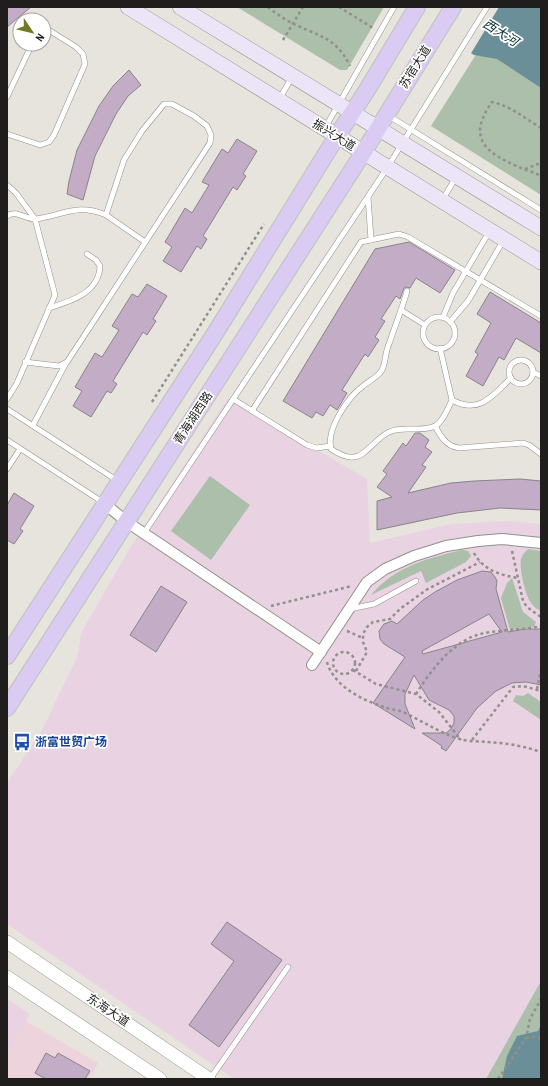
<svg xmlns="http://www.w3.org/2000/svg" width="548" height="1086" font-family="'Archivo Narrow','Noto Sans SC',sans-serif">
<style>
.commercial{fill:#e9d3e2}
.education{fill:#ecd3dc}
.green{fill:#abbfab}
.water{fill:#6a8f98}
.pier{fill:#e7e4de}
.building{fill:#c2acc6;stroke:#888489;fill-rule:evenodd}
.lines{fill:none;stroke-linecap:round;stroke-linejoin:round}
.service-casing{stroke:#93908b;stroke-width:6}
.minor-casing{stroke:#93908b;stroke-width:12}
.tertiary-casing{stroke:#93908b;stroke-width:14}
.secondary-casing{stroke:#93908b;stroke-width:16}
.primary-casing{stroke:#c0c0bf;stroke-width:18}
.path{stroke:#92908c;stroke-width:2.5;stroke-dasharray:3 3;stroke-linecap:butt}
.service{stroke:#fff;stroke-width:5}
.minor{stroke:#fff;stroke-width:10}
.tertiary{stroke:#fff;stroke-width:13}
.secondary{stroke:#ece5f8;stroke-width:15}
.primary{stroke:#d9cbf1;stroke-width:16}
.labels{text-anchor:middle;stroke-width:3.5;stroke-linejoin:round;paint-order:stroke}
.street-label{font-size:12px;fill:#1f1e1c;stroke:#fff}
.transit-label{font-size:12px;font-weight:bold;fill:#164399;stroke:#fff;text-anchor:start}
.water-label{font-size:13px;font-style:italic;fill:#0a3138;stroke:#fff}
</style>
<rect width="100%" height="100%" fill="#e7e4de"/>
<!-- commercial -->
<g class="commercial">
<path d="M228,398L367,479L370,543L451,524L507,521L541,524V1025L502,1079H234L7,924V783L42,730L78,655L81,633L130,548Z"/>
<path d="M7,999L30,1014L7,1054Z"/>
</g>
<!-- education -->
<path class="education" d="M25,1021L98,1063L89,1079H7V1054Z"/>
<!-- green -->
<g class="green">
<path d="M237,7H384L347,70H340Z"/>
<path d="M506,7H541V195L431,126Z"/>
<path d="M210,476L250,505L211,560L171,531Z"/>
<path d="M528,549L541,551V611C536,609 532,605 529,600C525,592 519,568 521,559C522,555 525,552 528,549Z"/>
<path d="M462,550L468,551L471,556L466,562L426,583L421,571L371,595C394,567 428,558 462,550Z"/>
<path d="M512,578L523,612L536,622L534,627L510,630L501,598L507,583Z"/>
<path d="M528,693L541,702V720L513,701L516,695L523,696Z"/>
<path d="M541,981V1079H486Z"/>
</g>
<!-- water -->
<g class="water">
<path d="M394,7H541V88L497,59L474,55Z"/>
<path d="M541,1025V1079H502L507,1056L517,1036L538,1031Z"/>
</g>
<!-- pier -->
<path class="pier" d="M392,7H499L470,55Z"/>
<!-- building -->
<g class="building">
<path d="M7,7H31L7,27Z"/>
<path d="M129,70L141,85L128,96L116,114L95,156L83,200L67,194L69,181L77,150L99,106L113,86Z"/>
<path d="M237,139L257,151L243,174L246,176L237,190L233,187L203,236L207,239L201,249L197,246L181,272L163,261L172,247L165,242L185,208L192,213L209,185L202,182L222,149L228,153Z"/>
<path d="M409,242L455,270L440,293L416,278L410,288L406,287L404,288L400,299L396,296L381,319L385,321L375,337L379,340L368,357L365,354L349,379L342,390L347,393L337,410L330,405L323,416L316,412L312,418L283,401L375,249Z"/>
<path d="M147,284L167,296L153,319L156,321L147,335L143,332L113,381L117,384L111,393L107,391L91,417L73,406L82,391L75,387L95,353L102,357L119,330L112,326L132,294L138,297Z"/>
<path d="M490,292L541,323V353L516,338L504,360L499,357L483,386L466,376L478,354L475,352L491,323L477,314Z"/>
<path d="M415,433H420L429,440L425,447L432,452L422,465L426,467L408,493L451,483L474,481L520,479L541,481V510L500,508L457,513L377,530V501L392,497L377,487L387,474L383,471L403,443L406,446Z"/>
<path d="M14,493L34,506L20,529L23,531L14,544L7,540V505Z"/>
<path d="M482,571L491,572L495,577L497,581L496,589L508,632L524,629H541V685L526,682L512,683L496,691L477,708L446,751L441,748L442,746L422,733H446L451,729L454,723V716L449,710L429,700L414,675L405,694V704L415,729L373,703L405,657L384,644L380,639L379,631L384,624L392,621L397,624L423,600L435,592L457,580ZM489,614L502,632L423,654L422,651Z"/>
<path d="M161,586L187,602L156,652L130,635Z"/>
<path d="M227,922L282,960L219,1047L189,1025L234,961L211,944Z"/>
<path d="M46,1053L55,1058L58,1053L90,1071L85,1079H46L35,1073Z"/>
</g>
<g class="lines">
<!-- service casing -->
<g class="service-casing">
<g id="service">
<path d="M7,97L32,44"/>
<path d="M280,98L292,77"/>
<path d="M389,116L541,210"/>
<path d="M325,128L394,7"/>
<path d="M7,134L40,145L49,142L54,135L85,64L83,54L76,47L44,27"/>
<path d="M7,185L16,193L35,219L55,295L17,383L7,399"/>
<path d="M368,197L371,240"/>
<path d="M443,199L456,177"/>
<path d="M106,215L145,242"/>
<path d="M7,216C15,209 27,220 36,219C64,215 77,203 106,215L124,160L142,131L164,104H172L194,116L207,126L211,135L210,143L67,362L59,366L25,362"/>
<path d="M407,291C402,309 395,326 389,344C385,352 386,362 382,370C378,377 369,381 363,386C348,397 326,429 331,449C337,453 346,458 354,457C366,456 377,437 389,432C404,425 420,433 435,426C443,422 448,408 452,400"/>
<path d="M49,308C71,301 99,293 100,266L96,260L87,254"/>
<path d="M401,310L425,325"/>
<path d="M443,317L453,293L489,232"/>
<circle cx="439" cy="333" r="16"/>
<path d="M450,322L468,301L503,241"/>
<path d="M440,348L452,400C480,415 493,395 511,378"/>
<circle cx="521" cy="372" r="12"/>
<path d="M533,372L541,376"/>
<path d="M233,399L307,445L317,448L330,446"/>
<path d="M7,409L118,481"/>
<path d="M252,411L361,242L399,234L408,237L541,316"/>
<path d="M33,425L66,363"/>
<path d="M435,426C441,437 446,446 459,448L523,443L529,445L541,454"/>
<path d="M7,440L104,503"/>
<path d="M7,469L20,449"/>
<path d="M144,533L387,168L487,7"/>
<path d="M350,609L374,604L416,581"/>
<path d="M210,1079L288,967"/>
</g>
</g>
<!-- minor casing -->
<g class="minor-casing">
<g id="minor">
<path d="M105,504L127,522L321,652"/>
<path d="M312,665L367,582L385,569L414,556L446,546L478,541L502,539L541,543"/>
</g>
</g>
<!-- tertiary casing -->
<g class="tertiary-casing">
<g id="tertiary">
<path d="M7,942L209,1079"/>
<path d="M7,977L160,1079"/>
</g>
</g>
<!-- secondary casing -->
<g class="secondary-casing">
<g id="secondary">
<path d="M128,7L541,262"/>
<path d="M180,7L541,228"/>
</g>
</g>
<!-- primary casing -->
<g class="primary-casing">
<g id="primary">
<path d="M7,656L214,335L337,136L367,90L417,7"/>
<path d="M7,708L363,153L453,7"/>
</g>
</g>
<!-- path -->
<g class="path">
<path d="M268,7C274,12 281,17 288,21C316,36 335,35 350,66"/>
<path d="M339,7L373,28"/>
<path d="M283,40L303,7"/>
<path d="M541,128C526,119 509,105 492,102C466,139 486,153 521,168C527,171 536,172 541,177"/>
<path d="M525,169L541,163"/>
<path d="M152,402L264,224"/>
<path d="M512,551L523,601L527,607L541,617"/>
<path d="M474,553C483,570 500,575 518,578"/>
<path d="M271,606L352,586"/>
<path d="M347,631L363,638"/>
<circle cx="344" cy="663" r="11"/>
<path d="M327,662C334,687 364,701 387,708C393,710 399,710 405,713C424,722 440,733 460,739C468,742 479,741 487,742C506,743 524,746 541,752"/>
<path d="M353,670L376,684L416,694L439,712L461,740"/>
<path d="M356,671L367,652L363,642V634L367,627L373,622L390,619L400,609L426,590L480,562"/>
<path d="M537,689L541,670"/>
<path d="M416,694C430,672 450,644 477,635C497,629 520,631 541,626"/>
<path d="M472,740L513,687L523,686L541,691"/>
<path d="M526,1038L536,1037L541,1038"/>
<path d="M498,1079L526,1038L530,1019L541,999"/>
</g>
<!-- service -->
<use href="#service" class="service"/>
<!-- minor -->
<use href="#minor" class="minor"/>
<!-- tertiary -->
<use href="#tertiary" class="tertiary"/>
<!-- secondary -->
<use href="#secondary" class="secondary"/>
<!-- primary -->
<use href="#primary" class="primary"/>
</g>
<!-- icons -->
<defs>
<g id="bus-bare" transform="scale(1.38)"><path d="M-5-6H5V4H4V6H2V4H-2V6H-4V4H-5ZM-3.5-4V0h7V-4ZM-3.5 1.2v1.5H-2V1.2ZM2 1.2v1.5H3.5V1.2Z" fill="#1a4fb4" stroke="#fff" stroke-width="2.5" paint-order="stroke"/></g>
</defs>
<g fill-rule="evenodd">
<use href="#bus-bare" x="22" y="742"/>
</g>
<g class="labels">
<!-- street labels -->
<g class="street-label">
<text transform="translate(415 67) rotate(-58)" y="4">苏宿大道</text>
<text transform="translate(334 135) rotate(32)" y="4">振兴大道</text>
<text transform="translate(193 418) rotate(-57)" y="4">青海湖西路</text>
<text transform="translate(108 1010) rotate(34)" y="4">东海大道</text>
</g>
<!-- transit labels -->
<g class="transit-label">
<text x="35" y="746">浙富世贸广场</text>
</g>
<!-- water labels -->
<g class="water-label">
<text transform="translate(501 32) rotate(32)" y="5">西大河</text>
</g>
</g>
<!-- border -->
<rect width="548" height="1086" fill="none" stroke="#1f1e1c" stroke-width="16"/>
<!-- north arrow -->
<g transform="translate(32 32) rotate(125)"><circle r="19" fill="#ffffff" stroke="#a5a5a4"/>
<path d="M0-3L7 15L0 10L-7 15Z" fill="#737923"/>
<text y="-6" font-size="11" font-weight="bold" text-anchor="middle" fill="#1f1e1c">N</text>
</g>
</svg>
